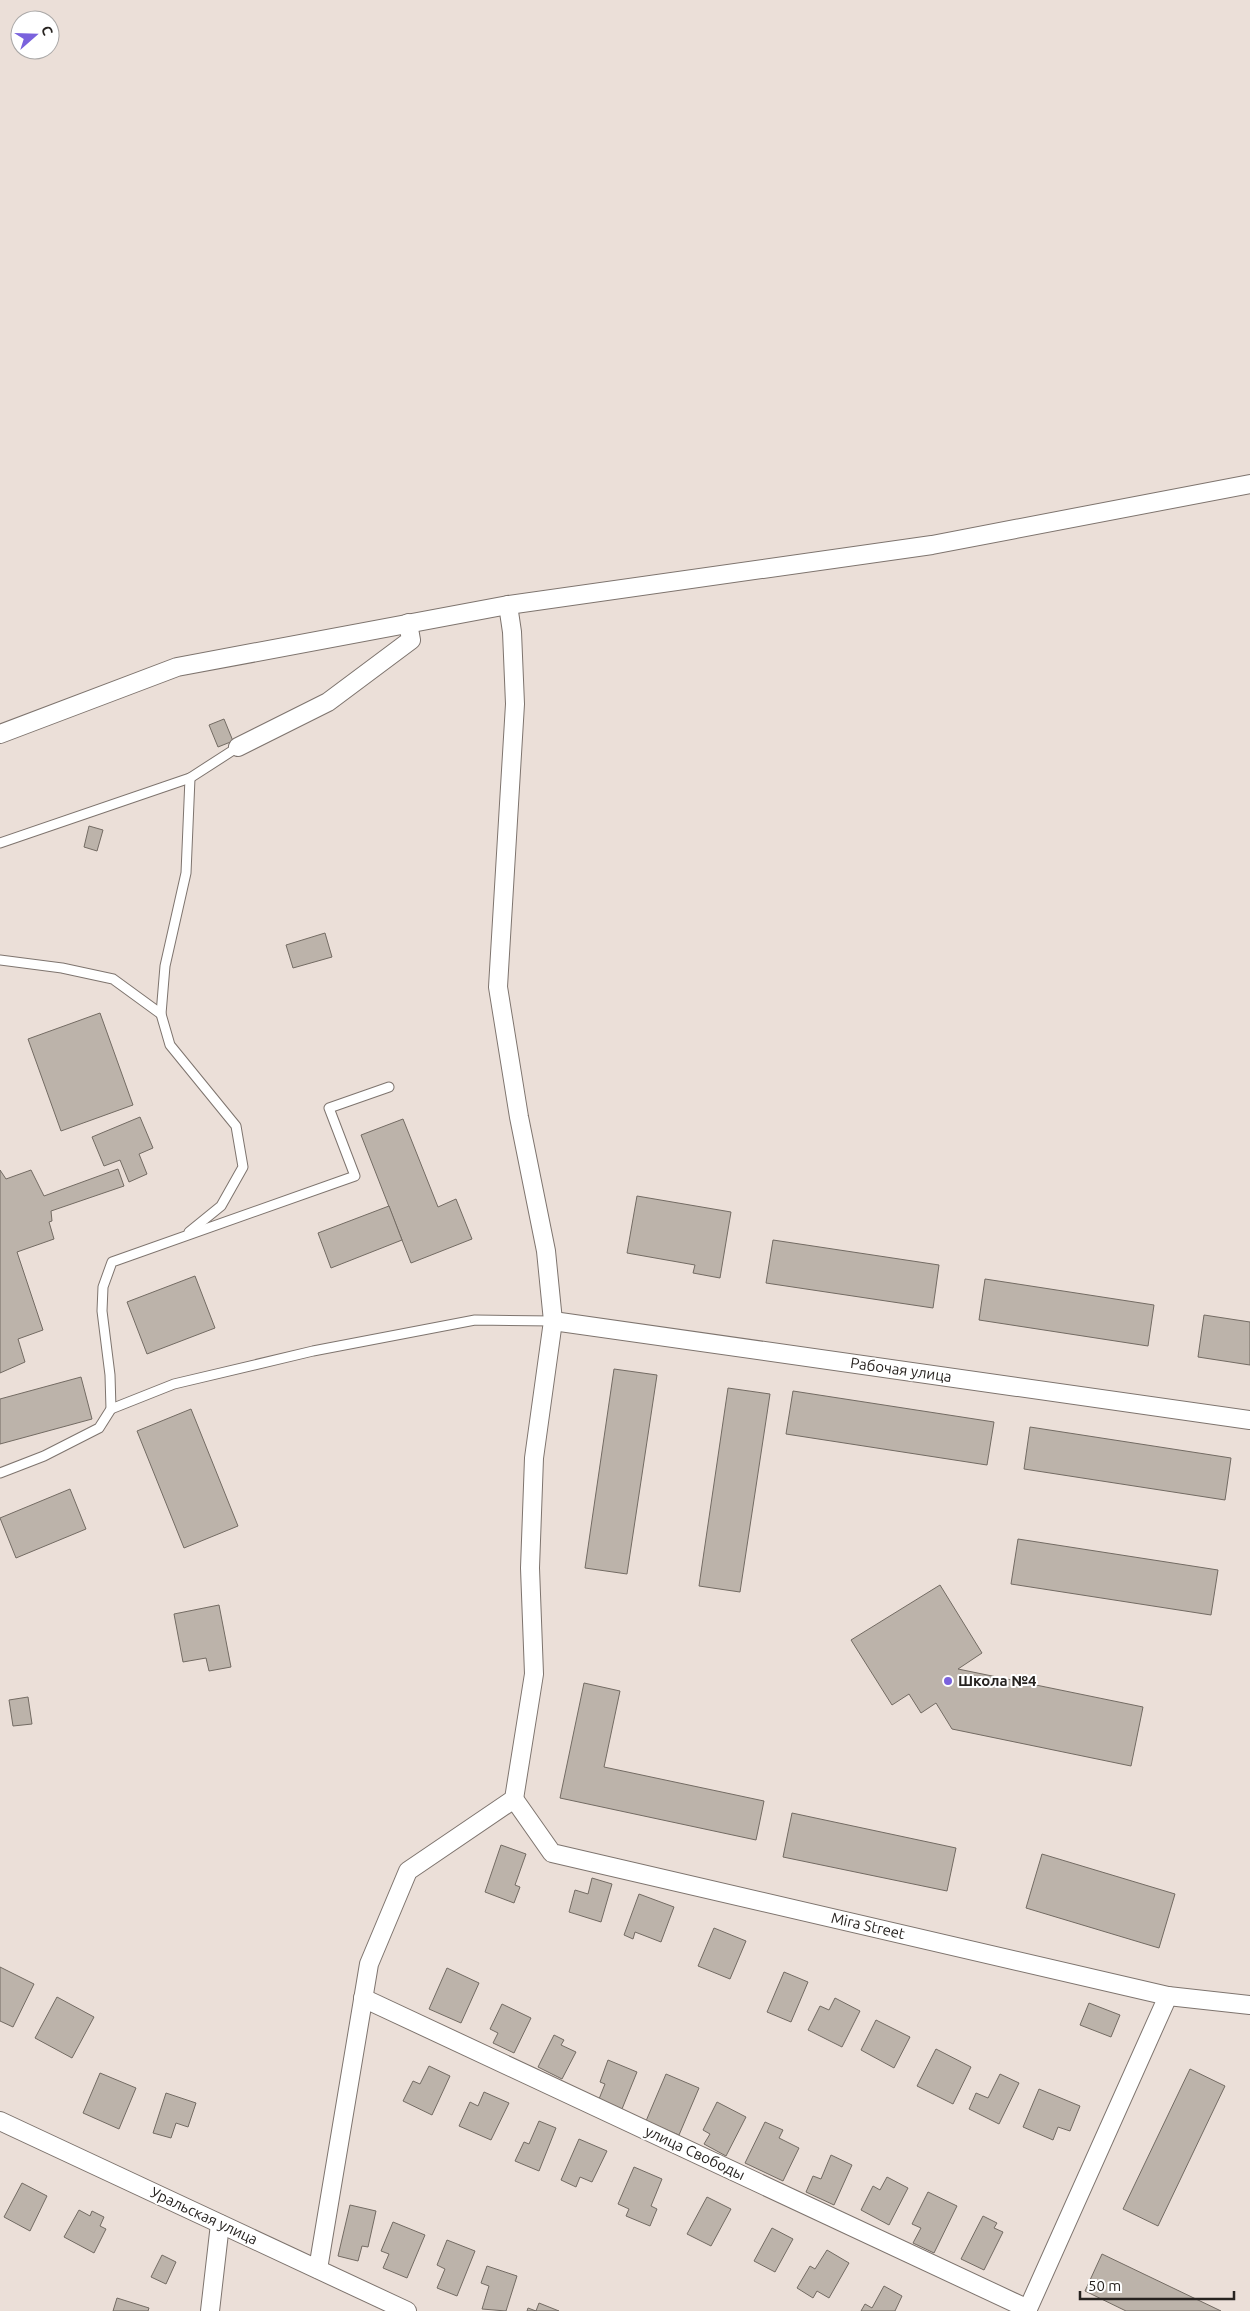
<svg xmlns="http://www.w3.org/2000/svg" width="1250" height="2311" font-family="Ubuntu,sans-serif">
<style>
.building{fill:#bcb3aa;stroke:#736b63}
.lines{fill:none;stroke-linecap:round;stroke-linejoin:round}
.lane-casing{stroke:#7e746e;stroke-width:11}
.street-casing{stroke:#7e746e;stroke-width:20}
.lane{stroke:#fff;stroke-width:9}
.street{stroke:#fff;stroke-width:18}
.poi-dot{fill:#7a62dd;stroke:#fff;stroke-width:2}
.labels{text-anchor:middle;stroke-width:4;stroke-linejoin:round;paint-order:stroke}
.street-label{font-size:15px;fill:#272320;stroke:#fff}
.poi-label{font-size:15px;font-weight:bold;fill:#272320;stroke:#fff;text-anchor:start}
</style>
<rect width="100%" height="100%" fill="#ebdfd8"/>
<!-- building -->
<g class="building">
<path d="M224,719L233,741L218,747L209,725Z"/>
<path d="M89,826L103,830L97,851L84,847Z"/>
<path d="M325,933L332,957L293,968L286,945Z"/>
<path d="M100,1013L133,1105L61,1131L28,1039Z"/>
<path d="M140,1117L153,1148L139,1154L147,1174L129,1182L120,1160L104,1166L92,1137Z"/>
<path d="M403,1119L438,1207L456,1199L472,1239L411,1263L361,1135Z"/>
<path d="M118,1169L124,1186L51,1211L52,1221L49,1222L54,1239L17,1252L43,1330L18,1339L25,1362L0,1373V1170L6,1179L31,1170L44,1196Z"/>
<path d="M637,1196L731,1212L720,1278L693,1273L695,1265L627,1253Z"/>
<path d="M389,1206L402,1240L331,1268L318,1233Z"/>
<path d="M773,1240L939,1265L933,1308L766,1283Z"/>
<path d="M195,1276L215,1328L147,1354L127,1302Z"/>
<path d="M985,1279L1154,1305L1148,1346L979,1320Z"/>
<path d="M1204,1315L1250,1322V1365L1198,1357Z"/>
<path d="M614,1369L657,1375L627,1574L585,1568Z"/>
<path d="M81,1377L92,1419L0,1444V1399Z"/>
<path d="M728,1388L770,1394L740,1592L699,1586Z"/>
<path d="M793,1391L994,1422L987,1465L786,1434Z"/>
<path d="M191,1409L238,1526L184,1548L137,1431Z"/>
<path d="M1030,1427L1231,1458L1225,1500L1024,1469Z"/>
<path d="M70,1489L86,1529L16,1558L0,1518Z"/>
<path d="M1018,1539L1218,1570L1211,1615L1011,1584Z"/>
<path d="M940,1585L982,1653L958,1669L1143,1707L1131,1766L952,1729L936,1703L921,1713L909,1694L892,1705L851,1640Z"/>
<path d="M219,1605L231,1667L209,1671L206,1658L183,1662L174,1614Z"/>
<path d="M584,1683L620,1691L604,1767L764,1801L756,1840L560,1798Z"/>
<path d="M28,1697L32,1724L13,1726L9,1700Z"/>
<path d="M792,1813L956,1848L947,1891L783,1857Z"/>
<path d="M501,1845L526,1854L515,1885L520,1887L514,1903L485,1892Z"/>
<path d="M1042,1854L1175,1894L1159,1948L1026,1908Z"/>
<path d="M592,1878L612,1884L601,1922L569,1912L575,1890L588,1894Z"/>
<path d="M639,1894L674,1907L661,1942L635,1932L633,1939L624,1935Z"/>
<path d="M714,1928L746,1941L730,1979L698,1966Z"/>
<path d="M0,1967L34,1984L13,2027L0,2021Z"/>
<path d="M447,1968L479,1983L461,2023L429,2009Z"/>
<path d="M784,1972L808,1982L791,2022L767,2012Z"/>
<path d="M57,1997L94,2017L72,2058L35,2038Z"/>
<path d="M835,1998L860,2011L842,2047L808,2030L820,2006L829,2010Z"/>
<path d="M1089,2003L1120,2015L1111,2037L1080,2025Z"/>
<path d="M502,2004L531,2018L514,2053L493,2043L498,2033L490,2029Z"/>
<path d="M876,2020L910,2037L894,2068L861,2050Z"/>
<path d="M554,2035L564,2040L561,2045L576,2052L562,2079L538,2067Z"/>
<path d="M936,2049L971,2067L953,2104L917,2086Z"/>
<path d="M608,2060L637,2072L622,2109L599,2099L605,2084L600,2082Z"/>
<path d="M429,2066L450,2076L432,2115L403,2101L413,2081L420,2084Z"/>
<path d="M1190,2069L1225,2086L1158,2226L1123,2209Z"/>
<path d="M100,2073L136,2088L119,2129L83,2113Z"/>
<path d="M666,2074L699,2088L679,2135L646,2121Z"/>
<path d="M1000,2074L1019,2083L999,2124L969,2109L976,2093L988,2098Z"/>
<path d="M1039,2089L1080,2106L1070,2131L1058,2127L1053,2140L1023,2127Z"/>
<path d="M484,2092L509,2103L491,2140L459,2126L470,2102L478,2106Z"/>
<path d="M166,2093L196,2103L188,2127L176,2123L171,2138L153,2133Z"/>
<path d="M717,2102L746,2117L726,2156L704,2144L710,2134L703,2130Z"/>
<path d="M539,2121L556,2128L539,2171L515,2161L524,2142L529,2144Z"/>
<path d="M765,2122L783,2130L779,2138L799,2148L783,2181L745,2163Z"/>
<path d="M579,2139L607,2151L592,2182L580,2177L576,2187L561,2180Z"/>
<path d="M831,2155L852,2165L834,2205L806,2192L813,2176L821,2179Z"/>
<path d="M634,2167L662,2179L651,2206L657,2209L650,2226L626,2216L629,2209L618,2204Z"/>
<path d="M887,2177L908,2188L889,2225L861,2210L873,2186L880,2190Z"/>
<path d="M22,2183L47,2196L30,2231L4,2217Z"/>
<path d="M928,2192L957,2206L934,2253L913,2243L921,2228L912,2224Z"/>
<path d="M707,2197L731,2209L711,2246L687,2234Z"/>
<path d="M350,2205L376,2211L368,2247L362,2246L358,2261L338,2256Z"/>
<path d="M79,2210L90,2216L92,2211L104,2217L100,2226L106,2229L94,2253L64,2237Z"/>
<path d="M983,2216L997,2223L994,2228L1003,2232L984,2270L961,2259Z"/>
<path d="M393,2222L425,2235L407,2278L383,2268L389,2254L381,2251Z"/>
<path d="M772,2228L793,2239L775,2272L754,2261Z"/>
<path d="M447,2240L475,2251L457,2296L437,2288L445,2269L437,2265Z"/>
<path d="M827,2250L849,2263L829,2298L817,2291L813,2298L797,2288L810,2266L815,2269Z"/>
<path d="M1102,2254L1221,2311H1126L1085,2291Z"/>
<path d="M162,2255L176,2262L166,2284L151,2277Z"/>
<path d="M487,2266L517,2276L506,2311L482,2309L489,2286L481,2283Z"/>
<path d="M884,2286L902,2296L895,2311H861L865,2304L872,2308Z"/>
<path d="M117,2298L149,2308L148,2311H113Z"/>
<path d="M539,2303L559,2311H527L528,2308L536,2311Z"/>
</g>
<g class="lines">
<!-- lane casing -->
<g class="lane-casing">
<g id="lane">
<path d="M0,843L190,778L238,747"/>
<path d="M0,960L62,968L113,979L161,1014"/>
<path d="M189,1232L221,1206L243,1167L236,1126L170,1045L161,1014L165,966L186,873L190,778"/>
<path d="M111,1409L174,1384L313,1351L475,1320L553,1321"/>
<path d="M0,1473L44,1456L99,1428L111,1409L110,1375L102,1311L103,1287L112,1262L355,1176L329,1108L389,1087"/>
</g>
</g>
<!-- street casing -->
<g class="street-casing">
<g id="street">
<path d="M0,734L177,667L508,605L932,545L1250,484"/>
<path d="M238,747L328,702L411,640L408,623"/>
<path d="M553,1321L1250,1420"/>
<path d="M514,1799L552,1853L1168,1996L1250,2005"/>
<path d="M363,1998L1028,2309"/>
<path d="M0,2121L407,2311"/>
<path d="M318,2269L369,1964L408,1871L514,1799L534,1674L530,1568L534,1458L553,1321L546,1251L519,1117L498,987L515,704L512,632L508,605"/>
<path d="M210,2311L220,2224"/>
<path d="M1027,2311L1168,1996"/>
</g>
</g>
<!-- lane -->
<use href="#lane" class="lane"/>
<!-- street -->
<use href="#street" class="street"/>
</g>
<!-- markers -->
<circle class="poi-dot" cx="948" cy="1681" r="5"/>
<g class="labels">
<!-- street labels -->
<g class="street-label">
<text transform="translate(901 1370) rotate(8)" y="5">Рабочая улица</text>
<text transform="translate(868 1926) rotate(13)" y="5">Mira Street</text>
<text transform="translate(695 2153) rotate(25)" y="5">улица Свободы</text>
<text transform="translate(204 2216) rotate(25)" y="5">Уральская улица</text>
</g>
<!-- poi labels -->
<g class="poi-label">
<text x="958" y="1686">Школа №4</text>
</g>
</g>
<!-- north arrow -->
<g transform="translate(35 35) rotate(70)"><circle r="24" fill="#ffffff" stroke="#a9a7a6"/>
<path d="M0-4L9 19L0 12L-9 19Z" fill="#7a62dd"/>
<text y="-8" font-size="14" font-weight="bold" text-anchor="middle" fill="#272320">С</text>
</g>
<!-- scale -->
<path d="M1080 2291v8h154v-8" fill="none" stroke="#272320" stroke-width="2.5"/>
<text x="1088" y="2291" font-size="15" fill="#272320" stroke="#ffffff" stroke-width="4" paint-order="stroke">50 m</text>
</svg>
